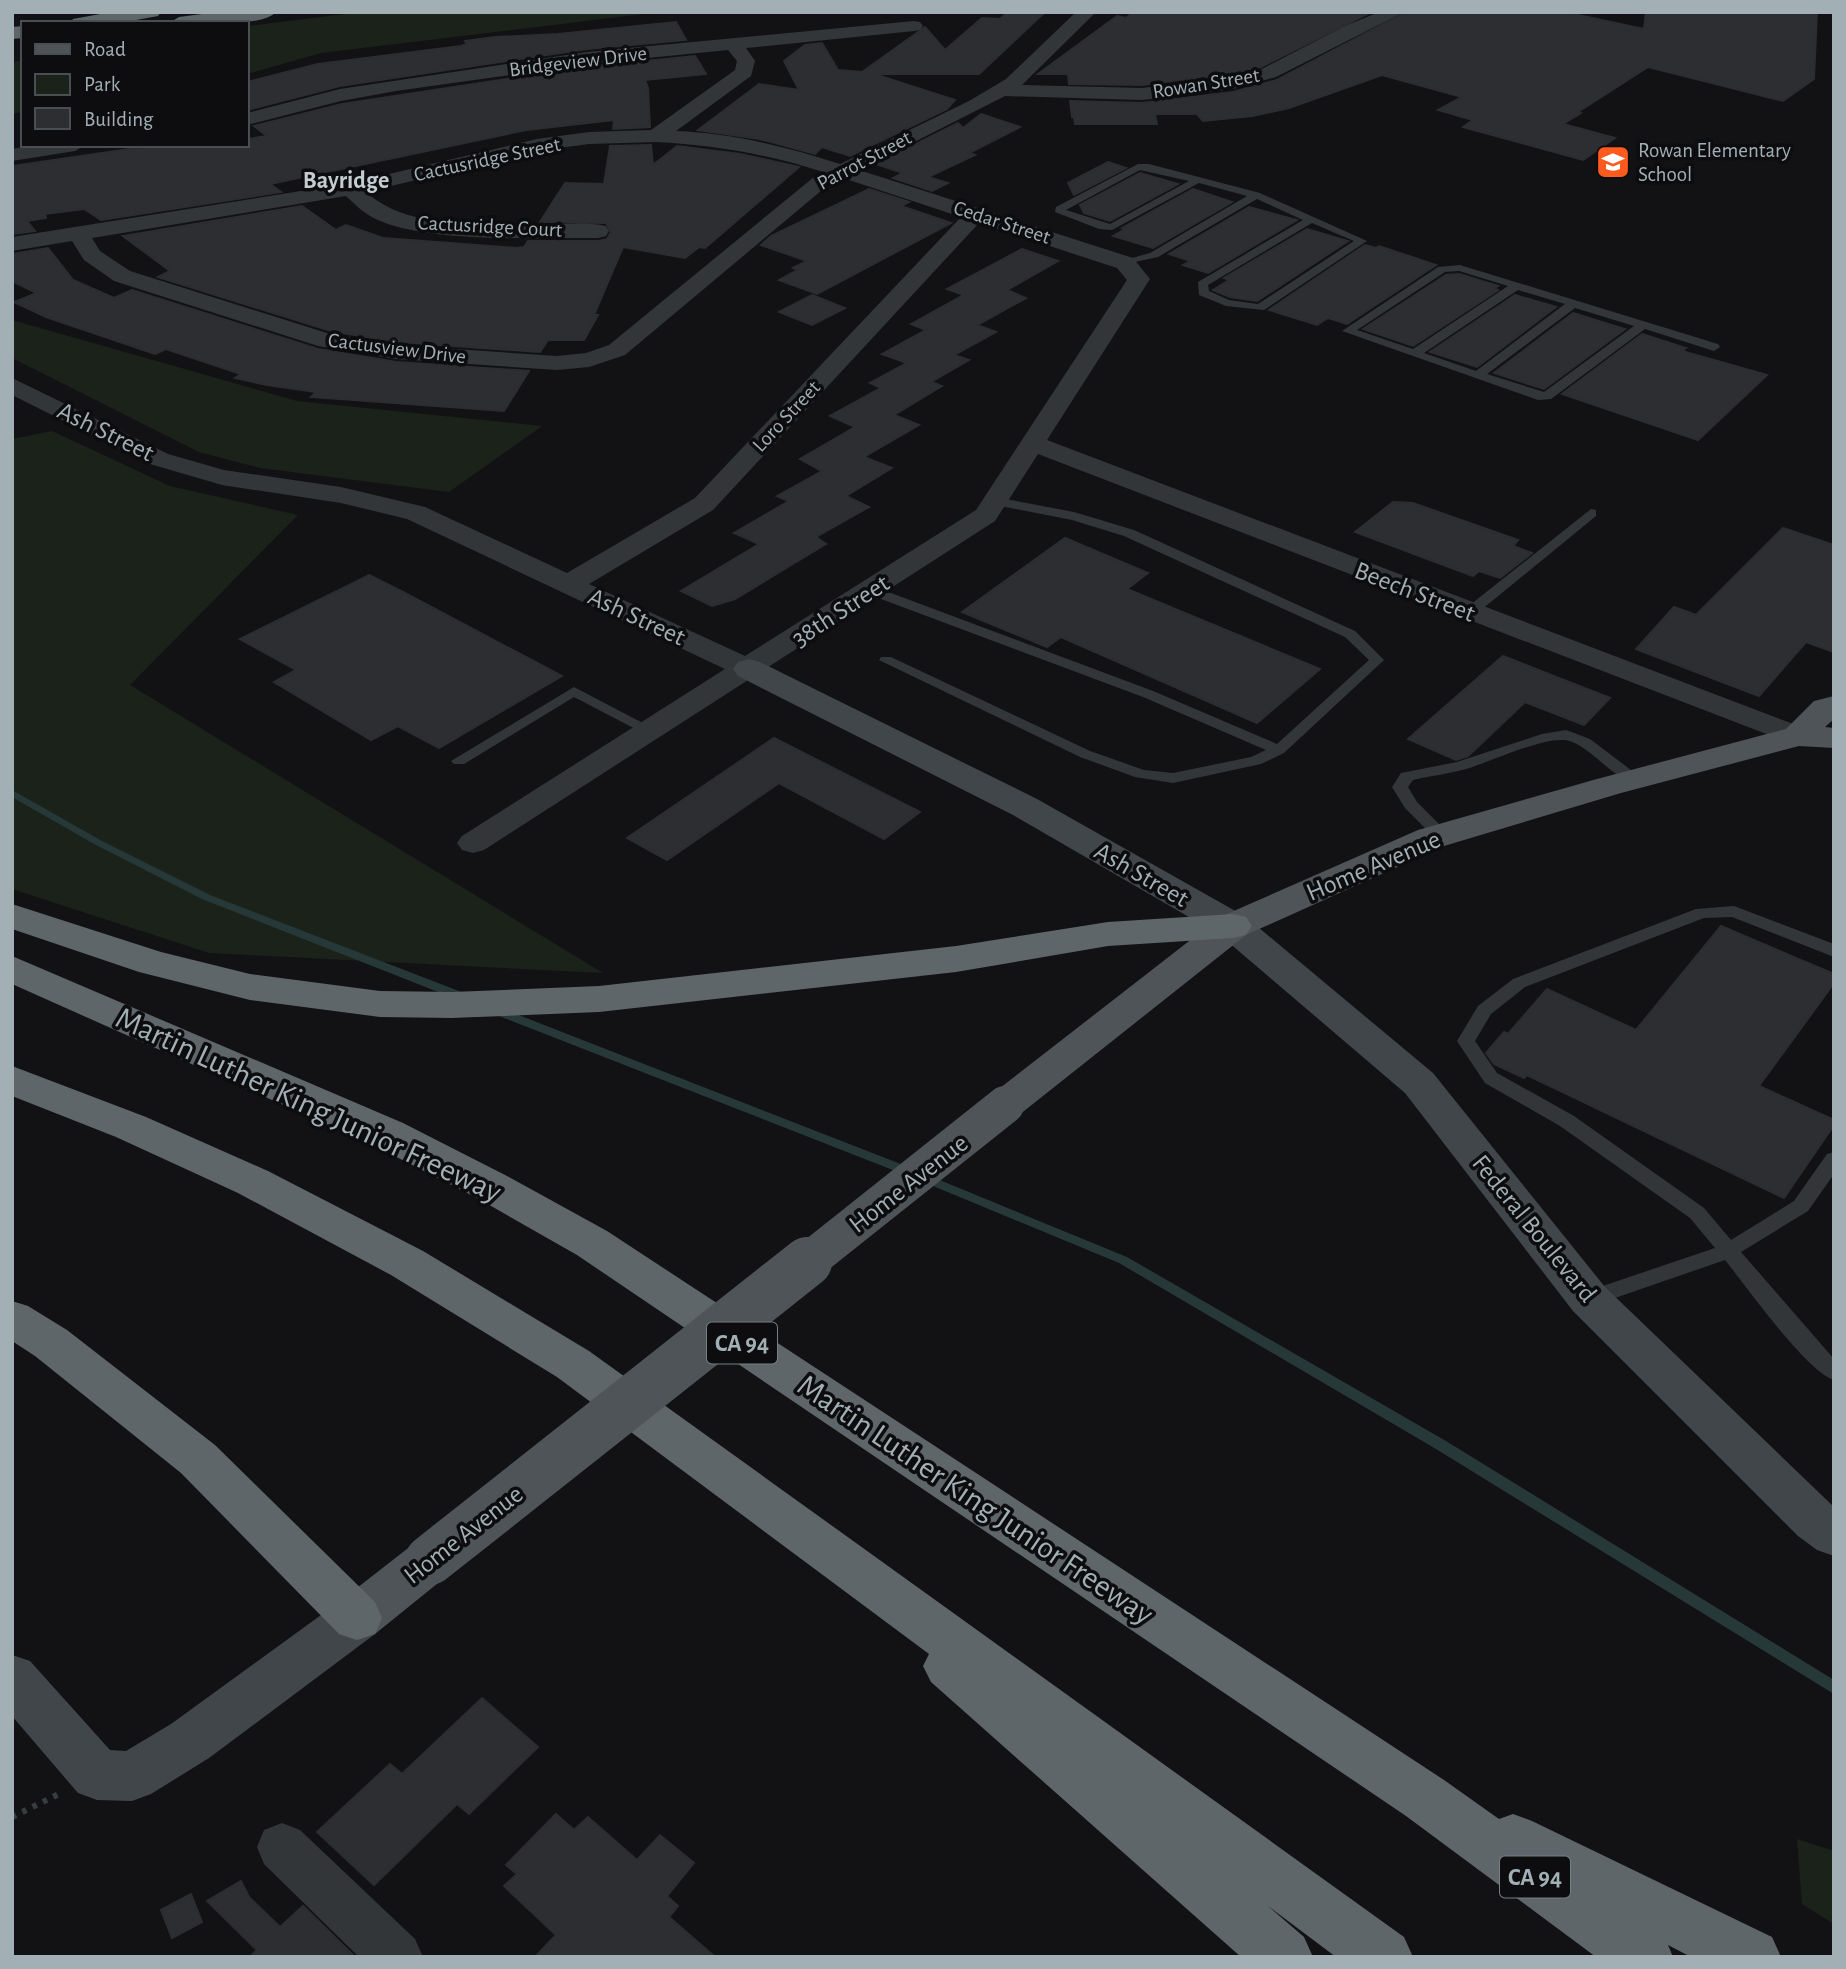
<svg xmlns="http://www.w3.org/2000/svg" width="1846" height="1969" font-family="'Alegreya Sans',sans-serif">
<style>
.green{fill:#1b221a}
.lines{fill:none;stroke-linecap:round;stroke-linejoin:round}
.stream{fill:#273838;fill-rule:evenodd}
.building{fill:#2c2e31;stroke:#2c2d30;stroke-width:2}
.path{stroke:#383e40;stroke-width:6;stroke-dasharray:4.5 7;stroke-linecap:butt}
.lane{fill:#323639;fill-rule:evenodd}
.street{fill:#323639;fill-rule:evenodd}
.secondary{fill:#404649;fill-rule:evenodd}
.primary{fill:#4e5458;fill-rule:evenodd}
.highway{fill:#5e666a;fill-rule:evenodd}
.primary-bridge-far1{stroke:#4e5458;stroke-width:38}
.primary-bridge{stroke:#4e5458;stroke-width:50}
.labels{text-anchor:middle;stroke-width:7;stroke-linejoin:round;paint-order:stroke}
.far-street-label{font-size:21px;fill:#a2b0b6;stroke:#0d0d0f}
.far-poi-label{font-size:21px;fill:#a2b0b6;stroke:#0d0d0f;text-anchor:start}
.far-quarter-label{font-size:24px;font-weight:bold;fill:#c3cdd1;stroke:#0d0d0f}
.shield{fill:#0d0d0f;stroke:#757f84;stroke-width:2}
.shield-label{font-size:24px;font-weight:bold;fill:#a2b0b6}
.street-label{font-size:26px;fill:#a2b0b6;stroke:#0d0d0f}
.near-street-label{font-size:32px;fill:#a2b0b6;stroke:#0d0d0f}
</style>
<rect width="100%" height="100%" fill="#121214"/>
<!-- green -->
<g class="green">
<path d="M362,12H660L321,53L247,74V26Z"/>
<path d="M23,60V112L12,114V62Z"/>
<path d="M12,320L297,401L542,426L449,492L260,468L199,452L12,358Z"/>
<path d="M52,431L170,486L298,515L130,685L603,973L209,953L12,889V439Z"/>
<path d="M1797,1839L1834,1851V1924L1802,1904Z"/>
</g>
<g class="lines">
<!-- stream -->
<g class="stream">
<path d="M12,790L102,841L210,895L464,993L465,996L464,999H456L202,899L96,845L12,797Z"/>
<path d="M498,1007L911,1168L913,1171L911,1174H903L494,1014L493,1011L494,1008Z"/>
<path d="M925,1174L1127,1257L1446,1441L1834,1680V1694L1436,1449L1119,1263L921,1181L919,1178L921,1175Z"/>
</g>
</g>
<!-- building -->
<g class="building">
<path d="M1008,12H1045L979,74H874L955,100L947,109L850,156L822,147L815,154L760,139L698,130L759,84L799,90L784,61L805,45L822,43L838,70L862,72L925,27L945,50L982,18L1000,19Z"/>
<path d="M1133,12H1371L1261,67L1231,74L1142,85L1069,84L1068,74H1038L1117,16L1126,18Z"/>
<path d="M1406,12H1564L1644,29L1646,12H1817L1814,79L1783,101L1648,67L1578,112L1581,113L1563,124L1615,138L1583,160L1463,127L1473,120L1438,110L1462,97L1382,75L1289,108L1252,116L1203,121L1197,114H1155L1157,124H1075L1074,117H1072L1070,101L1142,103L1233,92L1277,80Z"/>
<path d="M676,22L686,40L587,49L340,86L247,110V82L318,64L461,46L467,44L465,41L495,37L558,34Z"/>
<path d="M695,56L706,74L645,80L648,88L650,127L613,129L614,120L526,130L270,184L281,192L101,220L84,209L45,214L46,218L27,221L35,231L12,234V166L157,145H247V139L267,136L254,126L342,104L587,67Z"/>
<path d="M981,114L1020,127L969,153L975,155L928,177L948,183L932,191L893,178L903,173L876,164L958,123L963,128Z"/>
<path d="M651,145L653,165L677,146L740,154L799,167L705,248L699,247L685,258L623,247L594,315H598L584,340H548L540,352L396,342L331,331L158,277L170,271L123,236L302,206L336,230L346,225L383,238L517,248L524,247L528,241H599L607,239L611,232L606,223L540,222L565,183L604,184L610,146Z"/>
<path d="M1108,162L1126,168L1074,195L1068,183Z"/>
<path d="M1140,173L1178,184L1110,221L1084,213L1080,205Z"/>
<path d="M869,189L909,202L901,206L951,223L817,294L779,280L798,270L793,268L807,261L761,245L771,236Z"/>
<path d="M1193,189L1232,202L1153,248L1113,236L1125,229L1122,228Z"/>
<path d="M1249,207L1297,220L1208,273L1183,265L1191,261L1169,254Z"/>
<path d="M1307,229L1348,241L1257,301L1230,297L1213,290L1229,280L1224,278Z"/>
<path d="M1365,245L1376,248L1379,246L1436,265L1347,324L1328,318L1317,325L1269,310Z"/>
<path d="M48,248L73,280L114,298L132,290L318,349L396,362L529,371L504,411L311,397L316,392L267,385L235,378L241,374L166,349L155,354L46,317L14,302L37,293L12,281V254Z"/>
<path d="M1022,249L1058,261L1007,290L1026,298L977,325L996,332L954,355L969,360L931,382L942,386L894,415L919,425L864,457L892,468L846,496L869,507L816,537L826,544L735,599L712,606L681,591L759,544L734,533L789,501L777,496L822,471L800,459L855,427L830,416L881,388L870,383L907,363L882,354L926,330L911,324L964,295L947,289Z"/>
<path d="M1459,274L1498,286L1494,288L1498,290L1413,346L1363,329L1446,275Z"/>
<path d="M812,295L845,308L812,325L779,312Z"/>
<path d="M1515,295L1556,307L1477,367L1430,352Z"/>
<path d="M1573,313L1625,329L1544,389L1494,373Z"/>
<path d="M1642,334L1686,348L1682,351L1767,375L1698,440L1562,394Z"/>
<path d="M1393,502L1413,503L1518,540L1513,546L1532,553L1500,578L1479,571L1473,576L1355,532Z"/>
<path d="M1783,528L1834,545V652L1806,642L1759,696L1636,649L1674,607L1696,615Z"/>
<path d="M1065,538L1148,573L1127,589L1320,669L1257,723L1061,637L1047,647L962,612Z"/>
<path d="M369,575L403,592L562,676L439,748L398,726L371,740L274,682L296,670L240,639Z"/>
<path d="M1503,656L1610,698L1584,725L1525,702L1468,756L1456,760L1408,739Z"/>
<path d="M774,738L920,812L884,839L779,783L667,860L627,838Z"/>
<path d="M1721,926L1834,974V983L1759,1086L1834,1120V1125L1784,1198L1527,1075L1524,1078L1494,1064L1486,1053L1504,1032L1508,1034L1547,989L1636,1030Z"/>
<path d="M482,1698L538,1747L469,1814L457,1804L374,1885L317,1832L390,1764L402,1774Z"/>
<path d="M556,1814L574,1830L588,1817L637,1860L660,1835L694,1863L667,1896L678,1906L669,1917L715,1957H535L556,1935L504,1886L517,1874L506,1865Z"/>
<path d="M241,1881L249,1897L280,1927L303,1906L355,1957H250L257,1950L207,1901Z"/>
<path d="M191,1894L202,1922L172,1938L161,1910Z"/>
</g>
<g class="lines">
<!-- path -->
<path class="path" d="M12,1817L59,1794"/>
<!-- lane -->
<g class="lane">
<path d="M1138,164H1149L1260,193L1367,241L1264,310L1226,306L1199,295L1198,282L1303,220L1257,199L1158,257L1121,265V261L1150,253L1247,196L1199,183L1112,230L1099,229L1055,212L1056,207ZM1140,170L1189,181L1110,224L1066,210ZM1312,223L1354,241L1258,304L1229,300L1209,291L1208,285Z"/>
<path d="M1460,265L1718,344L1720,347L1714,351L1645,329L1551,399L1538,400L1342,331L1438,267ZM1459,271L1508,286L1413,349L1357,330L1445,272ZM1518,290L1565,304L1476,371L1424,353ZM1575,308L1634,326L1544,392L1487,374Z"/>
<path d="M995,497L1074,512L1134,530L1355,631L1384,660L1284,753L1261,764L1173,783L1135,777L1080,757L879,660L881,657H891L1090,751L1144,770L1173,773L1251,757L1266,750L1143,697L865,593V587H875L1153,691L1277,744L1369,660L1345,637L1124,536L1072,520L990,504L988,501Z"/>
<path d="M1591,509L1596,510V516L1475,615H1465V609Z"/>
<path d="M574,687L658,731L650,736L645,734L574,697L464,764H454L451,761Z"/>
<path d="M1566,730L1590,739L1644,780L1642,783C1619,789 1590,742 1564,740C1540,738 1490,762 1466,769C1448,774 1430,776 1413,780L1408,787L1417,802L1450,835L1442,840L1436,839L1405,808L1392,787L1401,773L1457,762L1542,734Z"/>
<path d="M1734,906L1834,944V957L1732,917L1704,918L1525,987L1491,1014L1475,1041L1497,1073L1574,1116L1704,1208L1731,1240L1794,1201L1827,1154L1834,1152V1174L1808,1211L1741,1252L1834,1359V1380C1806,1371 1746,1286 1725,1260L1589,1307L1582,1305L1579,1299L1582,1293L1715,1248L1690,1218L1560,1126L1485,1083L1457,1041L1478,1006L1513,979L1696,909Z"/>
</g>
<!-- street -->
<g class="street">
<path d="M1076,12H1096L1022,85L1142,88L1232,77L1262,69L1345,26L1379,12H1404L1276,77L1233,89L1142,100L1005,96L859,170L1133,258L1150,279L1047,440L1809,730L1813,736L1809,742L1798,745L1787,742L1038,454L995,521L484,850L473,853L462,850L457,843L462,836L725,669L407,519L341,503L222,485L150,464L12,395V378L168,454L224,470L341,487L425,507L567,573L695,498L961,217L843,178L828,185L625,355L589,367L557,370L396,359L318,346L114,281L84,260L72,241L12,251V237L351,183L537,139L589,132L651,130L735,70L737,61L728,50L587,64L396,91L341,101L247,125V113L340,89L587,52L914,21L920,22L923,26L920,30L914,31L746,48L755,61L751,76L676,131C732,133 787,147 840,164L969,101L1006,79ZM656,142C713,145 768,154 823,172L814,177L609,345L586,353L557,356L396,345L330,334L130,271L100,251L92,238L346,196C353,202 359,209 367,214C413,245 541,237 598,238L606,236L609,231L606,226C589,222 570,224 552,224C496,225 409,232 366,192L537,151L589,144ZM979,223L1117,268L1127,280L976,510L745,656L589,584L713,510Z"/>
<path d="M35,145H85L75,151L12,161V149Z"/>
<path d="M282,1823L300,1830L415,1939L423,1957H359L264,1864L257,1847L264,1830Z"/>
</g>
<!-- secondary -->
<g class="secondary">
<path d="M749,659L760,662L1037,799L1246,917L1433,1073L1605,1287L1834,1507V1556L1817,1550L1798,1536L1573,1311L1405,1093L1220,935L1013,815L738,676L733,669L738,662Z"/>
<path d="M357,1596L375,1602L382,1618L375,1634L209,1758L151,1794L132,1801L97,1800L78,1793L12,1716V1655L30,1661L110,1750L126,1751L171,1724L339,1602Z"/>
</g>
<!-- primary -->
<g class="primary">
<path d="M1834,696V719L1825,727L1834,728V748L1799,746L1621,793L1444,846L1246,935L1019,1115L1005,1119L991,1115L985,1105L991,1095L1220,917L1418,830L1597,779L1786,729L1814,701Z"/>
<path d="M430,1539L448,1545L455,1560L448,1575L375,1634L357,1640L339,1634L332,1618L339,1602L412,1545Z"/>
</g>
<!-- highway -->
<g class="highway">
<path d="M111,12H161L158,16L120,23H70L73,19Z"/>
<path d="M217,12H276C262,28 191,23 169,23L179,17Z"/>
<path d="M23,26V38L12,39V27Z"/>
<path d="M12,904L161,952L250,974L380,991L452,992L599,986L956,946L1108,922L1233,914L1246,917L1252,926L1246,935L1233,938L1108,946L956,972L599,1012L452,1018L380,1017L250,1000L139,972L12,929Z"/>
<path d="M12,956L403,1123L507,1176L607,1231L1444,1780L1499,1819L1513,1814L1532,1821L1772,1937L1781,1957H1691L1668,1945L1673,1957H1596L1406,1816L577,1255L477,1198L373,1145L12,984Z"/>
<path d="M12,1066L146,1117L268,1171L423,1251L589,1351L1404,1937L1413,1957H1336L1268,1906L1304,1937L1313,1957H1241L931,1682L923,1666L929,1654L557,1377L391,1275L238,1193L116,1137L12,1096Z"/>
<path d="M12,1301L28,1306L67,1330L215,1445L375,1602L382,1618L375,1634L357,1640L339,1634L181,1473L35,1356L12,1341Z"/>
</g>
<!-- primary-bridge-far1 -->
<path class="primary-bridge-far1" d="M805,1264L1005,1105"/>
<!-- primary-bridge -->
<path class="primary-bridge" d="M430,1560L807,1262"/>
</g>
<!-- icons -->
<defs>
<g id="school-square" transform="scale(1.75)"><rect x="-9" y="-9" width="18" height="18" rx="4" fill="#ff5a1e" stroke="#0d0d0f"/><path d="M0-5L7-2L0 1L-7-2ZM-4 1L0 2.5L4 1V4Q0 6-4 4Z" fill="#fff"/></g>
</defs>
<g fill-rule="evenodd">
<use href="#school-square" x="1613" y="162"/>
</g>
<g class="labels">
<!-- far-street labels -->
<g class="far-street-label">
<text transform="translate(578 61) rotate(-7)" y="7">Bridgeview Drive</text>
<text transform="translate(1206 83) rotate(-9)" y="7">Rowan Street</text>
<text transform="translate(487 159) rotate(-12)" y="7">Cactusridge Street</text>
<text transform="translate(864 160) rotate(-28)" y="7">Parrot Street</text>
<text transform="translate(1002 222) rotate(18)" y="7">Cedar Street</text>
<text transform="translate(490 226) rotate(3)" y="7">Cactusridge Court</text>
<text transform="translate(397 348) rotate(7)" y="7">Cactusview Drive</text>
<text transform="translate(786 416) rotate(-47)" y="7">Loro Street</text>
</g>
<!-- far-poi labels -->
<g class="far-poi-label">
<text x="1638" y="157">Rowan Elementary<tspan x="1638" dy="24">School</tspan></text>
</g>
<!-- far-quarter labels -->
<g class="far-quarter-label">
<text x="346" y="188">Bayridge</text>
</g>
<!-- shield labels -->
<g class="shield">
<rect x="707" y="1322.5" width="70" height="41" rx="5"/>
<rect x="1500" y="1856.5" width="70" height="41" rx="5"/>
</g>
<g class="shield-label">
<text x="742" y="1351">CA 94</text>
<text x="1535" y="1885">CA 94</text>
</g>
<!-- street labels -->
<g class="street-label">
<text transform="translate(106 431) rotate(26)" y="9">Ash Street</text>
<text transform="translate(1415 591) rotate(21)" y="9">Beech Street</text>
<text transform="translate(840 610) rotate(-33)" y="9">38th Street</text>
<text transform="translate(637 616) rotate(25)" y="9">Ash Street</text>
<text transform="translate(1373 865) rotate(-23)" y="9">Home Avenue</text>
<text transform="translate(1142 874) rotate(30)" y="9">Ash Street</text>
<text transform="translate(908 1183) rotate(-38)" y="9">Home Avenue</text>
<text transform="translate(1535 1228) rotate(51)" y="9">Federal Boulevard</text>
<text transform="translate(463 1534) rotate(-38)" y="9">Home Avenue</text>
</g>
<!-- near-street labels -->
<g class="near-street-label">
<text transform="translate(309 1104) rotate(25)" y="11">Martin Luther King Junior Freeway</text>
<text transform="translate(976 1499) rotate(34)" y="11">Martin Luther King Junior Freeway</text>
</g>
</g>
<!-- border -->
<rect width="1846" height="1969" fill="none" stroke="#a2b0b6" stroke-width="28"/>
<!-- legend -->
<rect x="21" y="21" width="228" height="126" fill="#0d0d0f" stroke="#494e52" stroke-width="2"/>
<rect x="35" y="44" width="35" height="10" fill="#4e5458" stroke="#494e52" stroke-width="2"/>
<text x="84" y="56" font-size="21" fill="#a2b0b6">Road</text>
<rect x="35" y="74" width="35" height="21" fill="#1b221a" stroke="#494e52" stroke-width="2"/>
<text x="84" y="91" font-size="21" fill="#a2b0b6">Park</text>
<rect x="35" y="108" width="35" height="21" fill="#2c2e31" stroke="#494e52" stroke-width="2"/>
<text x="84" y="126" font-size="21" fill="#a2b0b6">Building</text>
</svg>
